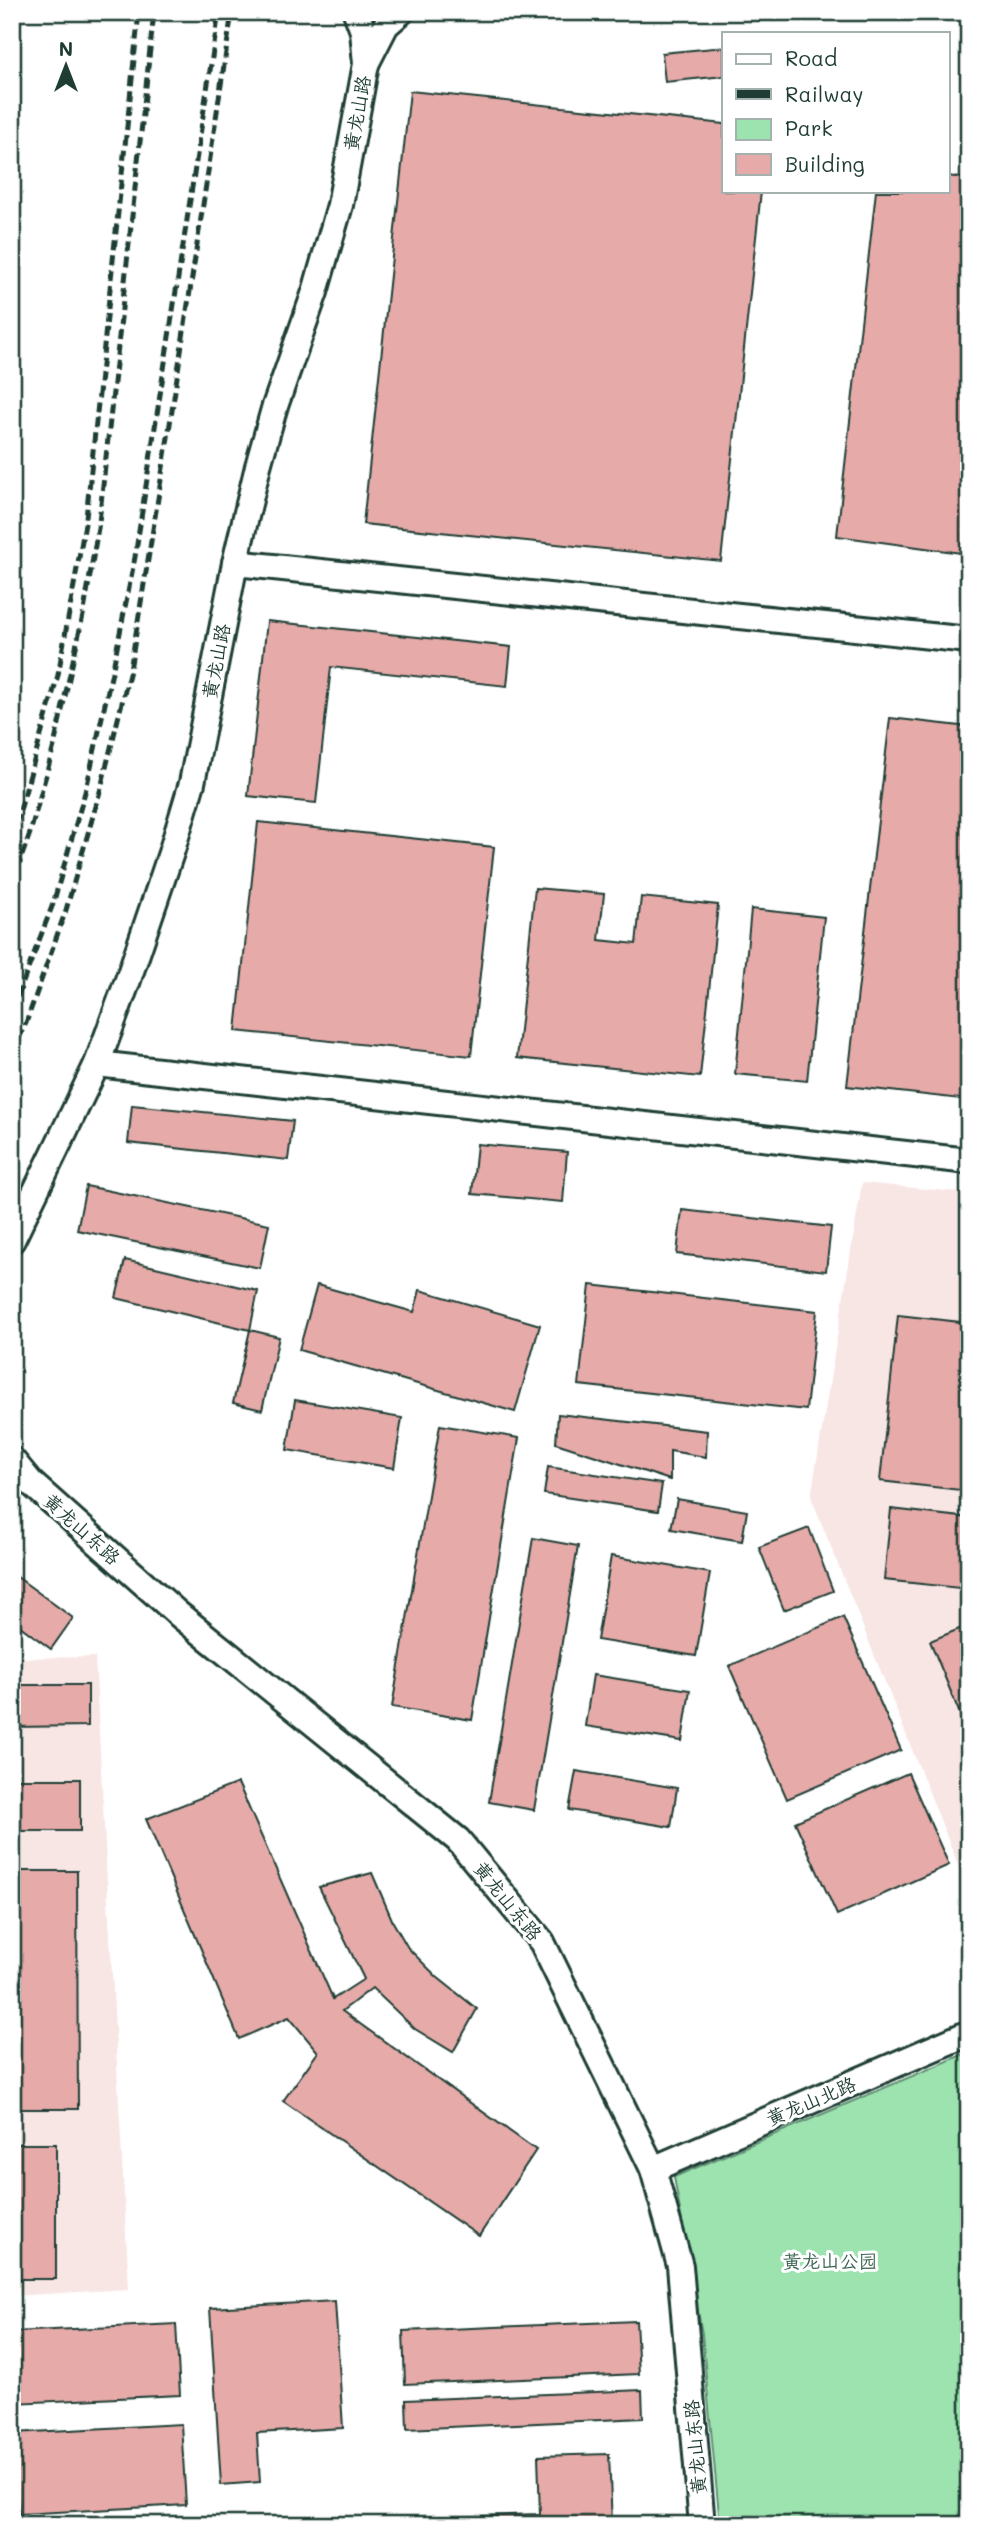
<svg xmlns="http://www.w3.org/2000/svg" width="981" height="2537" font-family="Mali,'LXGW WenKai TC',sans-serif">
<style>
.built{fill:#f8e6e5}
.green{fill:#9de3b0;stroke:#5e9072;stroke-width:2}
.building{fill:#e6aba9;stroke:#1f3d34;stroke-width:2}
.lines{fill:none;stroke-linecap:round;stroke-linejoin:round}
.minor-casing{stroke:#1f3d34;stroke-width:30}
.minor{stroke:#fff;stroke-width:24}
.rail{stroke:#1f3d34;stroke-width:5;stroke-dasharray:10 5;stroke-linecap:butt}
.labels{text-anchor:middle;stroke-width:6;stroke-linejoin:round;paint-order:stroke}
.street-label{font-size:19px;fill:#1f3d34;stroke:#fff}
.park-label{font-size:19px;fill:#3e6653;stroke:#fff}
</style>
<rect width="100%" height="100%" fill="#fff"/>
<filter id="ink" filterUnits="userSpaceOnUse"><feTurbulence type="fractalNoise" baseFrequency=".0143" numOctaves="2"/><feDisplacementMap in="SourceGraphic" scale="14" xChannelSelector="R" yChannelSelector="G"/><feConvolveMatrix kernelMatrix="1 2 1 2 8 2 1 2 1" color-interpolation-filters="sRGB"/></filter>
<g filter="url(#ink)">
<!-- built -->
<g class="built">
<path d="M862,1183L969,1193V1892L811,1497Z"/>
<path d="M95,1657L129,2289L12,2296V1658Z"/>
</g>
<!-- green -->
<path class="green" d="M969,2052V2525H720L702,2334L674,2177Z"/>
<!-- building -->
<g class="building">
<path d="M724,47V76L665,82L662,53Z"/>
<path d="M410,91L724,124V191H761L721,561L363,524Z"/>
<path d="M948,176L969,179V554L837,536L876,191H948Z"/>
<path d="M267,621L511,647L507,686L331,667L316,803L248,796Z"/>
<path d="M890,718L969,727V1100L847,1086Z"/>
<path d="M258,822L494,847L471,1056L236,1031Z"/>
<path d="M535,888L604,894L599,940L636,944L641,897L718,905L700,1077L517,1058Z"/>
<path d="M751,909L824,917L807,1081L735,1074Z"/>
<path d="M132,1105L293,1121L288,1160L128,1143Z"/>
<path d="M477,1144L567,1152L563,1202L472,1194Z"/>
<path d="M86,1186L269,1224L260,1268L77,1230Z"/>
<path d="M682,1210L831,1227L826,1271L677,1254Z"/>
<path d="M969,1243V1296H962Z"/>
<path d="M125,1260L258,1291L250,1330L116,1298Z"/>
<path d="M317,1285L414,1312L420,1290L540,1325L515,1412L299,1350Z"/>
<path d="M590,1285L817,1311L806,1410L579,1385Z"/>
<path d="M898,1315L969,1323V1491L880,1481Z"/>
<path d="M250,1330L279,1337L262,1410L233,1403Z"/>
<path d="M295,1400L402,1418L394,1468L287,1450Z"/>
<path d="M558,1414L707,1431L706,1457L670,1451V1480L556,1443Z"/>
<path d="M440,1425L519,1438L472,1720L392,1707Z"/>
<path d="M548,1467L662,1484L658,1511L544,1494Z"/>
<path d="M677,1499L747,1511L742,1541L671,1529Z"/>
<path d="M891,1509L969,1518V1589L884,1580Z"/>
<path d="M809,1528L833,1591L784,1610L759,1547Z"/>
<path d="M533,1538L578,1546L534,1810L489,1802Z"/>
<path d="M611,1556L710,1573L696,1656L597,1640Z"/>
<path d="M13,1574L73,1618L51,1649L12,1620Z"/>
<path d="M843,1617L901,1750L787,1799L729,1666Z"/>
<path d="M969,1625V1736L930,1641Z"/>
<path d="M593,1675L690,1690L682,1741L585,1726Z"/>
<path d="M12,1685H88V1726L12,1727Z"/>
<path d="M576,1771L677,1788L671,1827L569,1810Z"/>
<path d="M908,1773L949,1865L837,1915L795,1822Z"/>
<rect x="12" y="1779" width="68" height="52"/>
<path d="M238,1783L333,1999L364,1979L319,1887L372,1873L393,1922L408,1948L437,1977L477,2009L453,2052L415,2029L372,1988L342,2011L536,2150L479,2236L283,2101L318,2052L289,2017L239,2039L146,1819Z"/>
<path d="M12,1871H77L78,2109H12Z"/>
<rect x="12" y="2144" width="44" height="135"/>
<path d="M335,2301L343,2428L257,2433L260,2482L221,2485L210,2308Z"/>
<path d="M636,2321L639,2374L405,2384L403,2331Z"/>
<path d="M176,2324L180,2395L14,2403L12,2332Z"/>
<path d="M642,2390L643,2418L407,2429L406,2400Z"/>
<path d="M181,2424L186,2505L19,2514L14,2433Z"/>
<path d="M609,2454L612,2525H421V2518L540,2514L538,2456Z"/>
</g>
<g class="lines">
<!-- minor casing -->
<g class="minor-casing">
<g id="minor">
<path d="M366,64L386,25L401,12"/>
<path d="M235,563L969,640"/>
<path d="M97,1064L969,1161"/>
<path d="M12,1240L97,1064L128,980L172,850L192,783L235,563L258,466L274,409L315,292L340,205L366,64L363,31L356,12"/>
<path d="M12,1460L31,1483L177,1613L458,1840L542,1942L653,2169L680,2266L702,2525"/>
<path d="M653,2169L969,2033"/>
</g>
</g>
<!-- minor -->
<use href="#minor" class="minor"/>
<!-- rail -->
<g class="rail">
<path d="M12,839L58,675L86,518L139,12"/>
<path d="M12,884L30,833L54,746L84,611L99,522L154,12"/>
<path d="M12,1011L53,904L87,785L114,663L135,557L219,12"/>
<path d="M12,1053L26,1023L66,910L101,788L130,670L168,437L232,12"/>
</g>
</g>
</g>
<g class="labels">
<!-- street labels -->
<g class="street-label">
<text transform="translate(357 113) rotate(-80)" y="7">黄龙山路</text>
<text transform="translate(216 661) rotate(-79)" y="7">黄龙山路</text>
<text transform="translate(82 1529) rotate(42)" y="7">黄龙山东路</text>
<text transform="translate(508 1901) rotate(51)" y="7">黄龙山东路</text>
<text transform="translate(811 2101) rotate(-23)" y="7">黄龙山北路</text>
<text transform="translate(695 2447) rotate(-95)" y="7">黄龙山东路</text>
</g>
<!-- park labels -->
<g class="park-label">
<text x="830" y="2268">黄龙山公园</text>
</g>
</g>
<!-- margin -->
<rect width="981" height="2537" fill="none" stroke="#fff" stroke-width="42"/>
<rect x="21" y="21" width="939" height="2495" fill="none" stroke="#1f3d34" stroke-width="2.5" filter="url(#ink)"/>
<!-- legend -->
<rect x="722" y="32" width="228" height="161" fill="#ffffff" stroke="#a5b1ae" stroke-width="2"/>
<rect x="736" y="54" width="35" height="10" fill="#ffffff" stroke="#a5b1ae" stroke-width="2"/>
<text x="785" y="66" font-size="21" fill="#1f3d34">Road</text>
<rect x="736" y="89" width="35" height="10" fill="#1f3d34" stroke="#a5b1ae" stroke-width="2"/>
<text x="785" y="102" font-size="21" fill="#1f3d34">Railway</text>
<rect x="736" y="119" width="35" height="21" fill="#9de3b0" stroke="#a5b1ae" stroke-width="2"/>
<text x="785" y="136" font-size="21" fill="#1f3d34">Park</text>
<rect x="736" y="154" width="35" height="21" fill="#e6aba9" stroke="#a5b1ae" stroke-width="2"/>
<text x="785" y="172" font-size="21" fill="#1f3d34">Building</text>
<!-- north arrow -->
<g transform="translate(66 66)" stroke="#ffffff" stroke-width="5" paint-order="stroke">
<path d="M0-5L12 26L0 18L-12 26Z" fill="#1f3d34"/>
<text y="-10" font-size="19" font-weight="bold" text-anchor="middle" fill="#1f3d34">N</text>
</g>
</svg>
